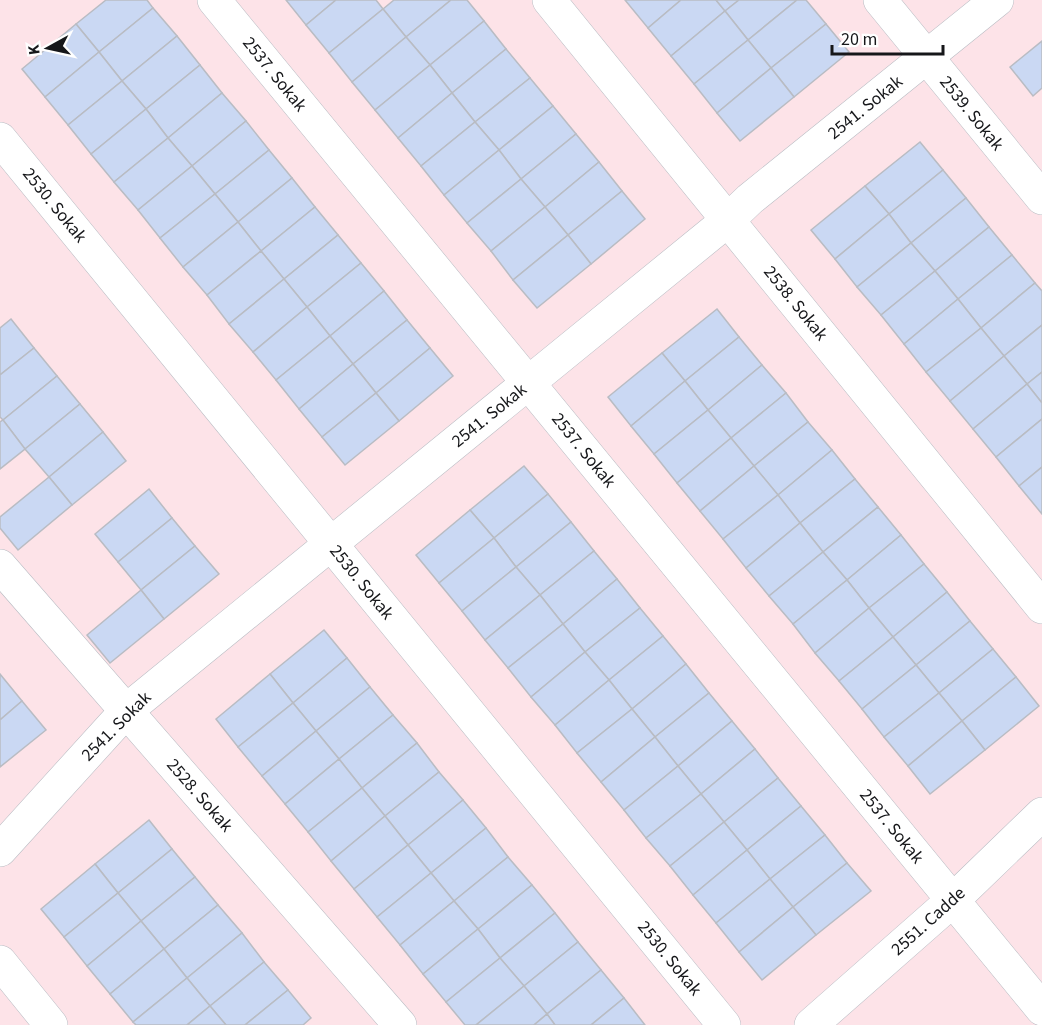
<svg xmlns="http://www.w3.org/2000/svg" width="1042" height="1025" font-family="'Source Sans 3',sans-serif">
<style>
.industrial{fill:#fde3e8}
.building{fill:#cad8f3;stroke:#b9bcc3;stroke-width:1.5}
.lines{fill:none;stroke-linecap:round;stroke-linejoin:round}
.street-casing{stroke:#b9bcc3;stroke-width:34}
.secondary-casing{stroke:#b9bcc3;stroke-width:34}
.street{stroke:#fff;stroke-width:33}
.secondary{stroke:#fff;stroke-width:33}
.labels{text-anchor:middle;stroke-width:5;stroke-linejoin:round;paint-order:stroke}
.street-label{font-size:18px;fill:#16171a;stroke:#fff}
</style>
<rect width="100%" height="100%" fill="#f1f5fb"/>
<!-- industrial -->
<rect class="industrial" x="0" y="0" width="1042" height="1025"/>
<!-- building -->
<g class="building">
<path d="M106,0H147L153,8L99,52L76,24Z"/>
<path d="M286,0H336L306,25Z"/>
<path d="M336,0H376L383,9L329,53L306,25Z"/>
<path d="M394,0H451L406,37L383,9Z"/>
<path d="M451,0H467L484,21L430,65L406,37Z"/>
<path d="M625,0H681L648,28Z"/>
<path d="M681,0H716L725,11L671,56L648,28Z"/>
<path d="M716,0H739L725,11Z"/>
<path d="M739,0H797L748,40L725,11Z"/>
<path d="M797,0H806L826,24L771,68L748,40Z"/>
<path d="M153,8L177,36L122,81L99,52Z"/>
<path d="M383,9L406,37L352,82L329,53Z"/>
<path d="M725,11L748,40L694,84L671,56Z"/>
<path d="M484,21L506,49L452,93L430,65Z"/>
<path d="M76,24L99,52L45,97L22,69Z"/>
<path d="M826,24L849,52L794,97L771,68Z"/>
<path d="M177,36L200,65L146,109L122,81Z"/>
<path d="M406,37L430,65L375,110L352,82Z"/>
<path d="M748,40L771,68L717,113L694,84Z"/>
<path d="M1042,41V88L1033,96L1010,67Z"/>
<path d="M506,49L530,78L475,122L452,93Z"/>
<path d="M99,52L122,81L68,125L45,97Z"/>
<path d="M200,65L222,93L168,138L146,109Z"/>
<path d="M430,65L452,93L398,138L375,110Z"/>
<path d="M771,68L794,97L740,141L717,113Z"/>
<path d="M530,78L553,106L499,150L475,122Z"/>
<path d="M122,81L146,109L91,154L68,125Z"/>
<path d="M222,93L246,121L192,166L168,138Z"/>
<path d="M452,93L475,122L421,166L398,138Z"/>
<path d="M553,106L576,134L521,179L499,150Z"/>
<path d="M146,109L168,138L114,182L91,154Z"/>
<path d="M246,121L269,150L215,194L192,166Z"/>
<path d="M475,122L499,150L444,195L421,166Z"/>
<path d="M576,134L599,162L545,207L521,179Z"/>
<path d="M168,138L192,166L138,210L114,182Z"/>
<path d="M920,142L943,170L889,214L865,186Z"/>
<path d="M269,150L292,178L238,222L215,194Z"/>
<path d="M499,150L521,179L467,223L444,195Z"/>
<path d="M599,162L622,191L568,235L545,207Z"/>
<path d="M192,166L215,194L160,238L138,210Z"/>
<path d="M943,170L966,198L911,243L889,214Z"/>
<path d="M292,178L315,207L261,251L238,222Z"/>
<path d="M521,179L545,207L491,251L467,223Z"/>
<path d="M865,186L889,214L835,259L811,230Z"/>
<path d="M622,191L645,219L591,264L568,235Z"/>
<path d="M215,194L238,222L183,267L160,238Z"/>
<path d="M966,198L989,227L935,271L911,243Z"/>
<path d="M315,207L338,235L284,279L261,251Z"/>
<path d="M545,207L568,235L513,280L491,251Z"/>
<path d="M889,214L911,243L857,287L835,259Z"/>
<path d="M238,222L261,251L207,295L183,267Z"/>
<path d="M989,227L1012,255L958,299L935,271Z"/>
<path d="M338,235L361,263L307,307L284,279Z"/>
<path d="M568,235L591,264L537,308L513,280Z"/>
<path d="M911,243L935,271L881,315L857,287Z"/>
<path d="M261,251L284,279L229,324L207,295Z"/>
<path d="M1012,255L1035,283L981,328L958,299Z"/>
<path d="M361,263L384,291L330,336L307,307Z"/>
<path d="M935,271L958,299L904,344L881,315Z"/>
<path d="M284,279L307,307L253,352L229,324Z"/>
<path d="M1035,283L1042,291V325L1004,356L981,328Z"/>
<path d="M384,291L407,320L353,364L330,336Z"/>
<path d="M958,299L981,328L926,372L904,344Z"/>
<path d="M307,307L330,336L276,380L253,352Z"/>
<path d="M717,309L739,337L685,381L662,353Z"/>
<path d="M11,319L34,348L0,375V328Z"/>
<path d="M407,320L430,348L376,393L353,364Z"/>
<path d="M1042,325V372L1027,384L1004,356Z"/>
<path d="M981,328L1004,356L950,401L926,372Z"/>
<path d="M330,336L353,364L299,409L276,380Z"/>
<path d="M739,337L762,365L708,410L685,381Z"/>
<path d="M34,348L57,376L3,420L0,417V375Z"/>
<path d="M430,348L453,376L399,421L376,393Z"/>
<path d="M662,353L685,381L631,426L608,397Z"/>
<path d="M1004,356L1027,384L973,429L950,401Z"/>
<path d="M353,364L376,393L322,437L299,409Z"/>
<path d="M762,365L786,393L731,438L708,410Z"/>
<path d="M1042,372V403L1027,384Z"/>
<path d="M57,376L80,404L25,449L3,420Z"/>
<path d="M685,381L708,410L654,454L631,426Z"/>
<path d="M1027,384L1042,403V419L996,457L973,429Z"/>
<path d="M376,393L399,421L345,465L322,437Z"/>
<path d="M786,393L808,422L754,466L731,438Z"/>
<path d="M80,404L103,432L49,477L25,449Z"/>
<path d="M708,410L731,438L677,483L654,454Z"/>
<path d="M1042,419V467L1019,486L996,457Z"/>
<path d="M3,420L25,449L0,469V422Z"/>
<path d="M808,422L832,450L778,495L754,466Z"/>
<path d="M103,432L126,461L72,505L49,477Z"/>
<path d="M731,438L754,466L700,511L677,483Z"/>
<path d="M832,450L855,479L800,523L778,495Z"/>
<path d="M524,466L548,494L494,538L470,510Z"/>
<path d="M754,466L778,495L723,539L700,511Z"/>
<path d="M1042,467V514L1019,486Z"/>
<path d="M49,477L72,505L18,550L0,528V517Z"/>
<path d="M855,479L878,507L823,552L800,523Z"/>
<path d="M149,489L172,518L118,562L95,534Z"/>
<path d="M548,494L571,522L516,567L494,538Z"/>
<path d="M778,495L800,523L746,568L723,539Z"/>
<path d="M878,507L901,535L847,580L823,552Z"/>
<path d="M470,510L494,538L439,583L416,555Z"/>
<path d="M172,518L195,546L141,590L118,562Z"/>
<path d="M571,522L594,551L540,595L516,567Z"/>
<path d="M800,523L823,552L769,596L746,568Z"/>
<path d="M901,535L924,564L869,608L847,580Z"/>
<path d="M494,538L516,567L462,611L439,583Z"/>
<path d="M195,546L219,574L164,619L141,590Z"/>
<path d="M594,551L617,579L563,624L540,595Z"/>
<path d="M823,552L847,580L793,624L769,596Z"/>
<path d="M924,564L947,592L893,637L869,608Z"/>
<path d="M516,567L540,595L485,640L462,611Z"/>
<path d="M617,579L640,608L585,652L563,624Z"/>
<path d="M847,580L869,608L815,653L793,624Z"/>
<path d="M141,590L164,619L110,663L87,635Z"/>
<path d="M947,592L970,621L916,665L893,637Z"/>
<path d="M540,595L563,624L508,668L485,640Z"/>
<path d="M640,608L663,636L609,680L585,652Z"/>
<path d="M869,608L893,637L839,681L815,653Z"/>
<path d="M970,621L993,649L939,693L916,665Z"/>
<path d="M563,624L585,652L531,697L508,668Z"/>
<path d="M324,630L347,658L293,703L270,674Z"/>
<path d="M663,636L686,664L632,709L609,680Z"/>
<path d="M893,637L916,665L862,709L839,681Z"/>
<path d="M993,649L1016,677L962,721L939,693Z"/>
<path d="M585,652L609,680L555,725L531,697Z"/>
<path d="M347,658L370,687L316,731L293,703Z"/>
<path d="M686,664L709,693L655,737L632,709Z"/>
<path d="M916,665L939,693L884,737L862,709Z"/>
<path d="M0,674L22,701L0,720Z"/>
<path d="M270,674L293,703L238,747L216,719Z"/>
<path d="M1016,677L1039,706L985,750L962,721Z"/>
<path d="M609,680L632,709L577,753L555,725Z"/>
<path d="M370,687L393,715L339,759L316,731Z"/>
<path d="M709,693L732,721L678,766L655,737Z"/>
<path d="M939,693L962,721L908,766L884,737Z"/>
<path d="M22,701L46,730L0,767V720Z"/>
<path d="M293,703L316,731L262,776L238,747Z"/>
<path d="M632,709L655,737L601,782L577,753Z"/>
<path d="M393,715L417,743L362,788L339,759Z"/>
<path d="M732,721L755,749L701,794L678,766Z"/>
<path d="M962,721L985,750L930,794L908,766Z"/>
<path d="M316,731L339,759L285,804L262,776Z"/>
<path d="M655,737L678,766L624,810L601,782Z"/>
<path d="M417,743L439,772L385,816L362,788Z"/>
<path d="M755,749L778,778L724,822L701,794Z"/>
<path d="M339,759L362,788L308,832L285,804Z"/>
<path d="M678,766L701,794L646,838L624,810Z"/>
<path d="M439,772L463,800L408,845L385,816Z"/>
<path d="M778,778L801,806L747,850L724,822Z"/>
<path d="M362,788L385,816L331,861L308,832Z"/>
<path d="M701,794L724,822L670,866L646,838Z"/>
<path d="M463,800L486,828L431,873L408,845Z"/>
<path d="M801,806L825,835L770,879L747,850Z"/>
<path d="M385,816L408,845L354,889L331,861Z"/>
<path d="M149,820L172,849L118,893L95,864Z"/>
<path d="M724,822L747,850L693,895L670,866Z"/>
<path d="M486,828L508,857L454,901L431,873Z"/>
<path d="M825,835L847,863L793,907L770,879Z"/>
<path d="M408,845L431,873L377,917L354,889Z"/>
<path d="M172,849L195,877L141,921L118,893Z"/>
<path d="M747,850L770,879L716,923L693,895Z"/>
<path d="M508,857L532,885L478,929L454,901Z"/>
<path d="M847,863L871,891L816,935L793,907Z"/>
<path d="M95,864L118,893L64,937L41,909Z"/>
<path d="M431,873L454,901L400,945L377,917Z"/>
<path d="M195,877L218,905L164,949L141,921Z"/>
<path d="M770,879L793,907L739,952L716,923Z"/>
<path d="M532,885L555,913L500,958L478,929Z"/>
<path d="M118,893L141,921L87,966L64,937Z"/>
<path d="M454,901L478,929L423,974L400,945Z"/>
<path d="M218,905L242,933L187,978L164,949Z"/>
<path d="M793,907L816,935L762,980L739,952Z"/>
<path d="M555,913L578,942L524,986L500,958Z"/>
<path d="M141,921L164,949L110,994L87,966Z"/>
<path d="M478,929L500,958L446,1002L423,974Z"/>
<path d="M242,933L264,962L210,1006L187,978Z"/>
<path d="M578,942L601,970L547,1014L524,986Z"/>
<path d="M164,949L187,978L133,1022L110,994Z"/>
<path d="M500,958L524,986L476,1025H465L446,1002Z"/>
<path d="M264,962L288,990L245,1025H226L210,1006Z"/>
<path d="M601,970L624,998L591,1025H555L547,1014Z"/>
<path d="M187,978L210,1006L187,1025H136L133,1022Z"/>
<path d="M524,986L547,1014L534,1025H476Z"/>
<path d="M288,990L311,1018L303,1025H245Z"/>
<path d="M624,998L645,1025H591Z"/>
<path d="M210,1006L226,1025H187Z"/>
<path d="M547,1014L555,1025H534Z"/>
</g>
<g class="lines">
<!-- street casing -->
<g class="street-casing">
<g id="street">
<path d="M214,0L1042,1009"/>
<path d="M549,0L1042,607"/>
<path d="M880,0L1042,198"/>
<path d="M0,139L724,1025"/>
<path d="M0,566L400,1025"/>
<path d="M0,850L127,710L728,220L750,199L997,0"/>
</g>
</g>
<!-- secondary casing -->
<g class="secondary-casing">
<g id="secondary">
<path d="M0,962L51,1025"/>
<path d="M811,1025L953,900L1042,814"/>
</g>
</g>
<!-- street -->
<use href="#street" class="street"/>
<!-- secondary -->
<use href="#secondary" class="secondary"/>
</g>
<g class="labels">
<!-- street labels -->
<g class="street-label">
<text transform="translate(275 74) rotate(51)" y="6">2537. Sokak</text>
<text transform="translate(865 107) rotate(-39)" y="6">2541. Sokak</text>
<text transform="translate(972 113) rotate(51)" y="6">2539. Sokak</text>
<text transform="translate(55 205) rotate(51)" y="6">2530. Sokak</text>
<text transform="translate(796 303) rotate(51)" y="6">2538. Sokak</text>
<text transform="translate(489 415) rotate(-39)" y="6">2541. Sokak</text>
<text transform="translate(584 450) rotate(51)" y="6">2537. Sokak</text>
<text transform="translate(362 582) rotate(51)" y="6">2530. Sokak</text>
<text transform="translate(116 726) rotate(-45)" y="6">2541. Sokak</text>
<text transform="translate(200 795) rotate(49)" y="6">2528. Sokak</text>
<text transform="translate(892 826) rotate(51)" y="6">2537. Sokak</text>
<text transform="translate(928 921) rotate(-42)" y="6">2551. Cadde</text>
<text transform="translate(670 958) rotate(51)" y="6">2530. Sokak</text>
</g>
</g>
<!-- north arrow -->
<g transform="translate(48 48) rotate(262)" stroke="#ffffff" stroke-width="4.5" paint-order="stroke">
<path d="M0-4.5L10 22L0 15L-10 22Z" fill="#16171a"/>
<text y="-9" font-size="16" font-weight="bold" text-anchor="middle" fill="#16171a">K</text>
</g>
<!-- scale -->
<path d="M832 45v9h111v-9" fill="none" stroke="#16171a" stroke-width="3"/>
<text x="841" y="45" font-size="18" fill="#16171a" stroke="#ffffff" stroke-width="4.5" paint-order="stroke">20 m</text>
</svg>
